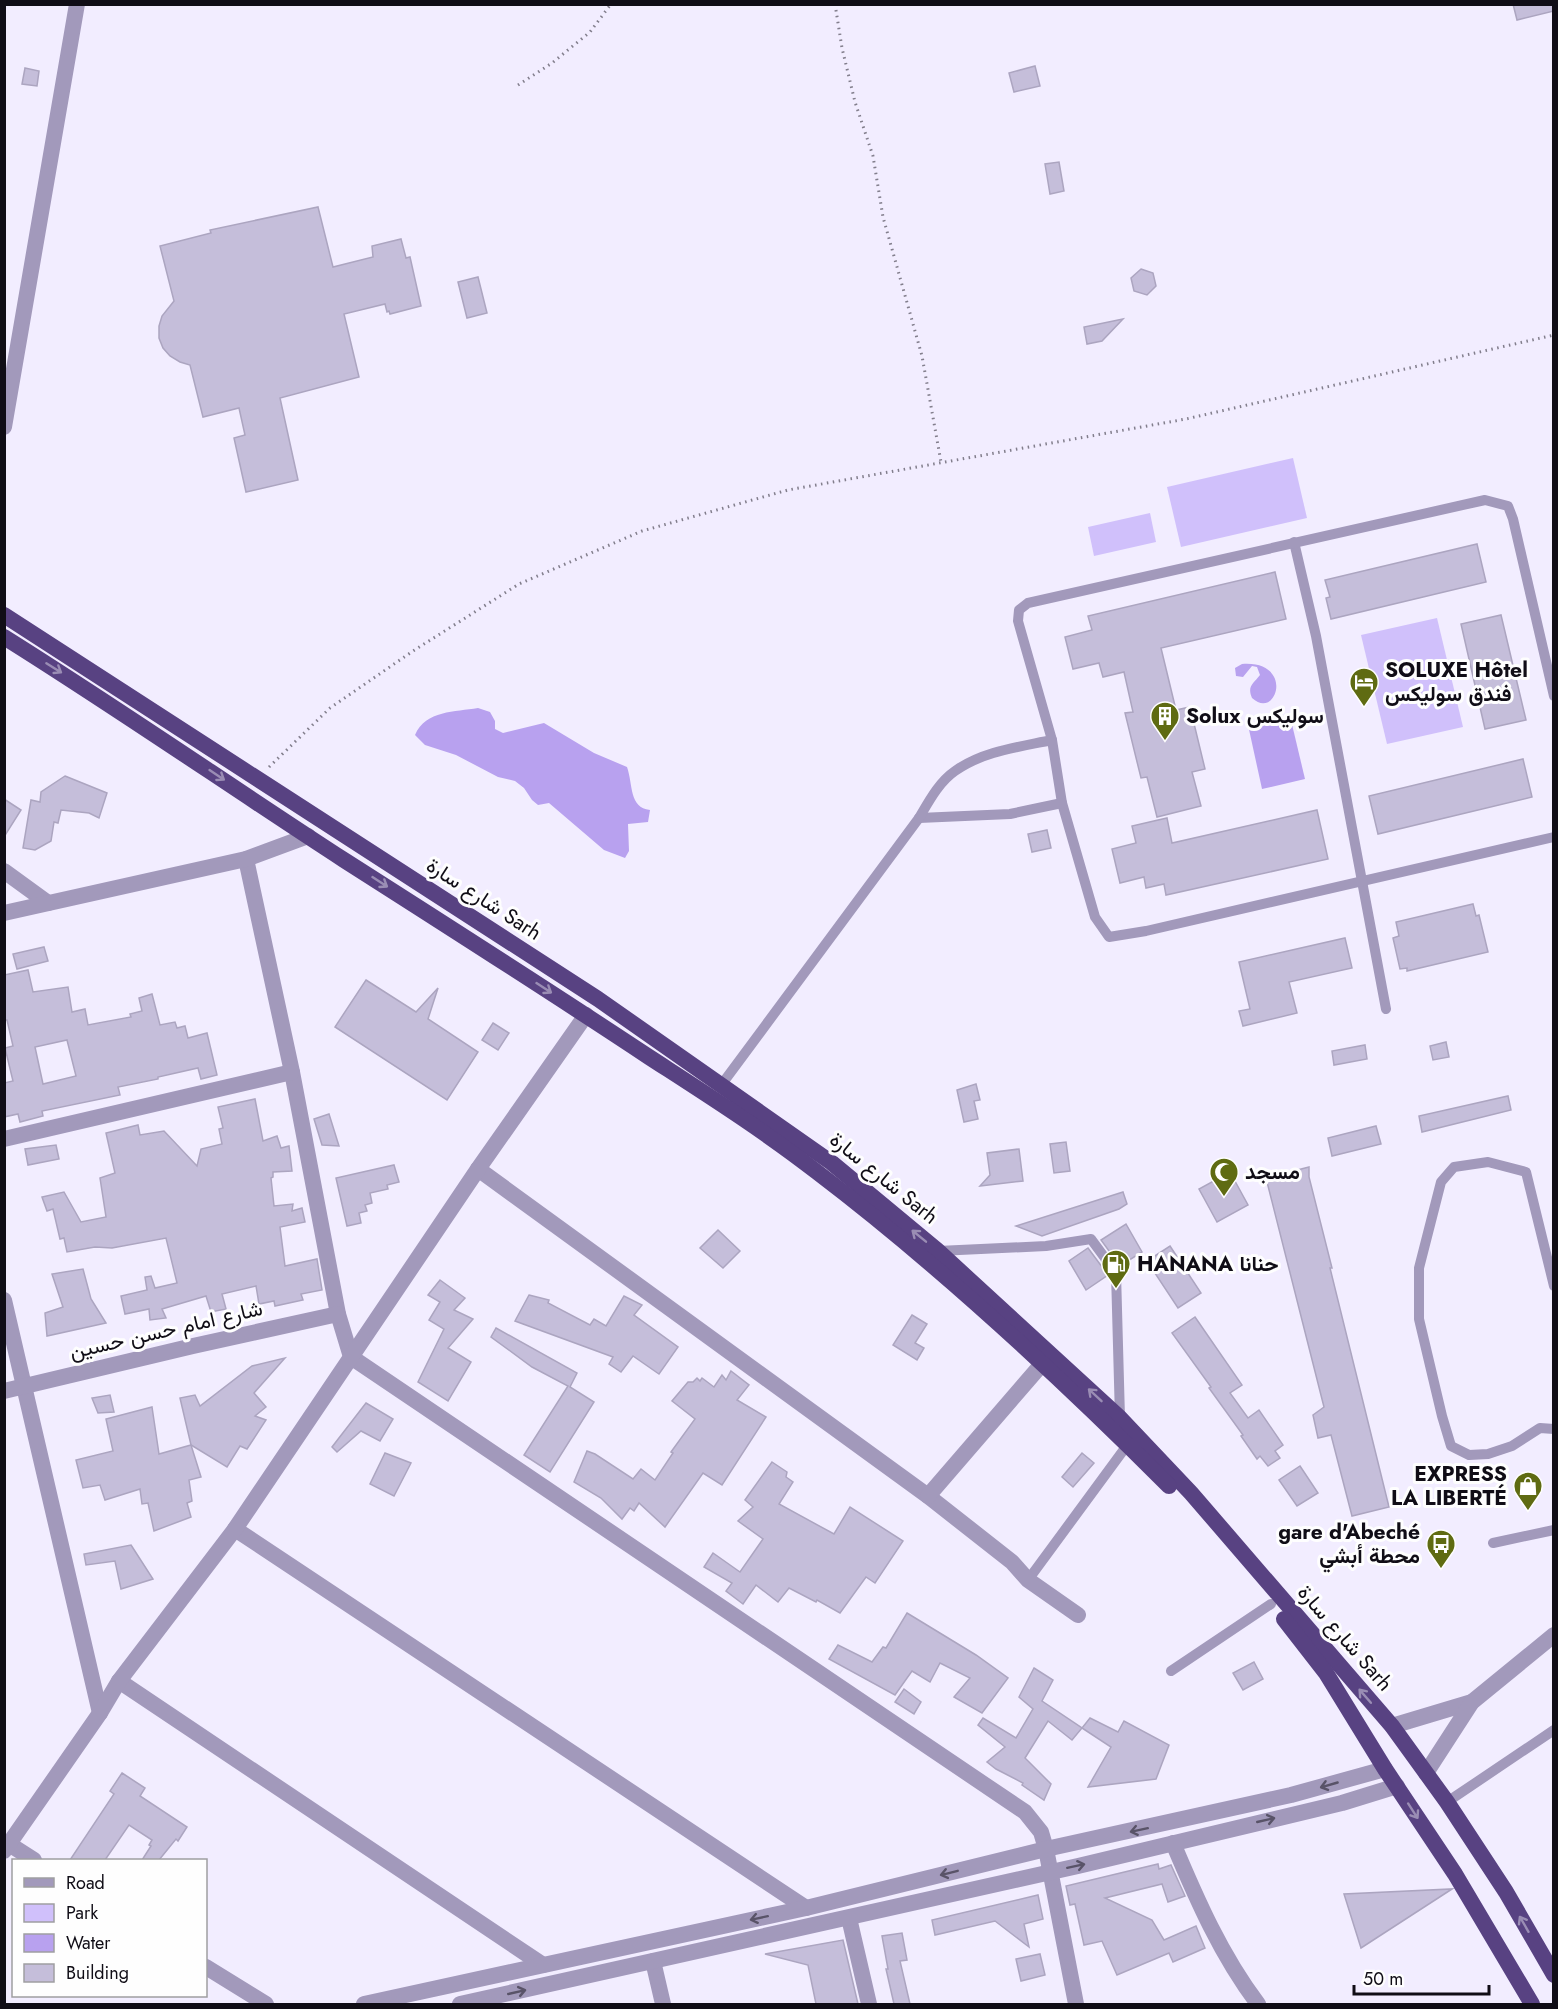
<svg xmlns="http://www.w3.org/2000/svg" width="1558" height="2009" font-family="Jost,Vazirmatn,sans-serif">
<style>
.green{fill:#d0c0fb}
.water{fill:#b8a1ef}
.building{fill:#c5beda;stroke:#aca5c0;stroke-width:1.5;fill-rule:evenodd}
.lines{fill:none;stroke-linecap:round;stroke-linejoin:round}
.path{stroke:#827e8c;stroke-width:3;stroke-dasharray:1.5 4.5;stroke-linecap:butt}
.service{stroke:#a299bb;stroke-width:10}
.minor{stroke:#a299bb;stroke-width:16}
.tertiary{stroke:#a299bb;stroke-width:16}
.trunk{stroke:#584282;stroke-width:16}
.oneway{stroke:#9a8db4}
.oneway2{stroke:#595368}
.labels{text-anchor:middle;stroke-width:6;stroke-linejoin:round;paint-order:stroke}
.poi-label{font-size:21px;font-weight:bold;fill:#100d16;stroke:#fefefe;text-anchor:start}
.street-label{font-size:21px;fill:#100d16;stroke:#fefefe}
</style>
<rect width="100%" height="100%" fill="#f2edff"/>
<!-- green -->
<g class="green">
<path d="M1293,458L1307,518L1181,547L1167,487Z"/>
<path d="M1150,513L1156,542L1094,556L1088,527Z"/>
<path d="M1437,618L1463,727L1387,744L1361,635Z"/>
</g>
<!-- water -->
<g class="water">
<path d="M1242,664C1295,660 1277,721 1252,698C1247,686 1253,684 1260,675L1257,667L1252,666L1243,677L1236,676L1235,668Z"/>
<path d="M478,708L490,712L495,721V729L503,733L544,723L594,753L627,767C633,784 629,808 650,810L648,822L628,824L629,851L625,858L604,850L549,803L538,805L532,800L524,788L515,781L498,777L456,755L425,745L415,735C426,710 455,712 478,708Z"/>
<path d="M1290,716L1305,779L1262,789L1248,725Z"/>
</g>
<!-- building -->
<g class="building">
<path d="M1513,4H1554V11L1517,20Z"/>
<path d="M1035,66L1040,86L1014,92L1009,73Z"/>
<path d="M25,68L39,71L37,86L22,84Z"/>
<path d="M1059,162L1064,191L1050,194L1045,164Z"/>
<path d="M318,207L333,267L373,257L372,246L401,239L406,258L410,257L421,306L390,314L389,311L387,312L385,304L344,314L359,377L280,398L298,480L246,492L234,438L245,435L239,408L203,417L190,365L180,362L170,356L163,348L159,338V326L162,316L174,301L160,246L211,233L210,230Z"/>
<path d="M1141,269L1153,273L1156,286L1147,295L1134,291L1131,278Z"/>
<path d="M478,277L487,313L467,318L458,282Z"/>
<path d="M1123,319L1102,341L1087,344L1084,327Z"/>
<path d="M1477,544L1486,582L1331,619L1326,598L1330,597L1325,580Z"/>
<path d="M1275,572L1286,619L1161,648L1176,710L1190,707L1205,769L1192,772L1201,806L1157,817L1147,777L1141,778L1125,713L1133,712L1124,672L1103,677L1099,663L1073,669L1065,637L1092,630L1088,616Z"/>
<path d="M1501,615L1526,720L1485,729L1461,624Z"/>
<path d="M1523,759L1532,797L1378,834L1369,796Z"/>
<path d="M65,776L107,793L99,818L89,813L61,810L58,823L54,822L51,841L35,850L23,848L31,800L40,802L41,792Z"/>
<path d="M4,799L21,810L4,837Z"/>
<path d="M1317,810L1328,859L1166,895L1164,884L1146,888L1144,877L1120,883L1112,849L1136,843L1132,826L1167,818L1172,843Z"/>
<path d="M1047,830L1051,848L1032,852L1028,834Z"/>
<path d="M1473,904L1476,916L1479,915L1488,952L1407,971V968L1400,969L1393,938L1399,936L1396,922Z"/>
<path d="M1345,938L1352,968L1289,982L1297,1013L1243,1026L1239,1011L1250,1009L1239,962Z"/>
<path d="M44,947L48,961L17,969L13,954Z"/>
<path d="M28,970L33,992L68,987L72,1012L85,1009L88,1025L131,1017L130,1014L142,1011L139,998L152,994L160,1025L175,1022L177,1028L185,1026L188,1038L207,1033L217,1075L201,1079L198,1068L158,1077V1079L118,1087L120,1095L42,1111L43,1116L20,1122L18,1114L4,1117V1083L13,1081L5,1048L13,1046L7,1020H4V975ZM67,1040L76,1076L43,1084L35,1047Z"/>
<path d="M366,980L416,1012L438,988L428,1019L478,1052L447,1100L335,1027Z"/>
<path d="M493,1023L509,1033L498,1050L482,1040Z"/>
<path d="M1446,1042L1449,1057L1433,1060L1430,1046Z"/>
<path d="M1365,1045L1367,1059L1334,1065L1332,1051Z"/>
<path d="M976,1084L980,1100L974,1101L978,1119L964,1122L957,1090Z"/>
<path d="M1508,1096L1511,1110L1422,1132L1419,1116Z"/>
<path d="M255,1099L263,1141L277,1136L281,1148L289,1146L292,1171L273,1172V1177L271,1178L274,1206L293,1204L292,1211L302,1208L305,1222L280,1227L285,1266L317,1259L322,1290L301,1294L303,1300L275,1306L274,1301L259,1304L256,1286L222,1294L226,1309L211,1312L206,1296L162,1309L166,1318L150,1320L149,1309L125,1314L121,1296L147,1290L145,1277L151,1276L155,1288L177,1283L166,1238L112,1248L95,1247L67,1252L64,1238L60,1239L53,1209L47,1211L42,1197L64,1192L81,1222L106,1217L100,1178L115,1173L106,1133L138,1125L140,1135L164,1131L197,1166L201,1149L222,1144L219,1129L223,1128L218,1107Z"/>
<path d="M329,1114L339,1146L322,1145L314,1119Z"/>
<path d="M1376,1126L1381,1144L1332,1156L1328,1138Z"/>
<path d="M1066,1142L1070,1171L1054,1173L1050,1144Z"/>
<path d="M56,1145L59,1159L28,1165L25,1149Z"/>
<path d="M1019,1149L1023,1181L980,1186L990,1175L987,1153Z"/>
<path d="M394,1165L399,1182L387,1185L388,1189L370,1193L372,1203L365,1205L367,1211L359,1213L361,1223L347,1226L336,1178Z"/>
<path d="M1309,1167V1177L1332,1268H1330L1389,1507L1352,1516L1331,1435L1318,1438L1313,1415L1324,1407L1266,1178Z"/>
<path d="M1230,1172L1248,1205L1217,1222L1199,1189Z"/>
<path d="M1123,1192L1127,1204L1119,1209L1042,1236L1016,1226Z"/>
<path d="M1126,1224L1142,1252L1120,1266L1101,1240Z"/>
<path d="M718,1230L740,1251L723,1268L700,1248Z"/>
<path d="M1170,1246L1201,1293L1178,1308L1147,1261Z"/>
<path d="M1088,1248L1108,1275L1086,1290L1069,1261Z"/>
<path d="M83,1269L91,1299L106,1323L47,1336L45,1313L63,1307L52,1274Z"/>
<path d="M440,1280L465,1298L454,1310L473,1319L448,1348L471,1362L448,1401L418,1382L444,1329L429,1320L440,1302L428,1295Z"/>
<path d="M529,1295L549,1300L548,1303L590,1325L594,1319L606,1326L624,1296L642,1305L634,1315L678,1347L659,1374L633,1356L621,1372L609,1364L613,1357L515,1321Z"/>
<path d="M912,1315L927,1324L915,1343L924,1348L917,1360L893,1345Z"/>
<path d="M1195,1317L1242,1385L1230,1393L1248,1418L1259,1410L1283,1445L1275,1451L1280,1458L1268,1466L1260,1456L1257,1459L1241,1436L1243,1435L1209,1388L1211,1387L1172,1333Z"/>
<path d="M496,1328L577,1373L570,1387L594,1402L550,1472L524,1455L568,1386L532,1367L491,1337Z"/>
<path d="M285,1358L254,1393L266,1407L255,1416L266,1420L247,1449L240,1446L227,1467L191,1445L180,1398L195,1395L200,1406L252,1366Z"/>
<path d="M731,1371L749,1385L737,1400L766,1417L722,1485L703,1473L665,1527L639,1503L634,1511L630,1508L622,1519L601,1498L574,1482L587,1451L595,1454L633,1479L641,1469L655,1480L673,1453L671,1452L695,1419L672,1401L688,1382H693L697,1378L700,1381L702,1378L714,1387L722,1375L726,1380Z"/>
<path d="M110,1395L114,1412L98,1413L92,1398Z"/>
<path d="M366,1403L393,1419L380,1441L361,1431L337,1452L332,1447Z"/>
<path d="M152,1407L159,1454L191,1445L201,1477L189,1480L192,1501L187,1503L191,1517L154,1531L148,1503L142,1504L140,1489L105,1500L100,1485L83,1488L76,1460L113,1451L106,1419Z"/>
<path d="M385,1453L411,1463L394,1496L370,1484Z"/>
<path d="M1082,1453L1094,1463L1073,1487L1062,1477Z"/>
<path d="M772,1462L787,1472L786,1477L793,1482L779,1504L834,1534L850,1507L903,1541L875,1583L866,1577L840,1613L817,1600L816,1602L789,1588L778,1602L756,1585L743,1604L726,1591L732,1583L704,1567L713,1553L740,1572L763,1539L738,1521L753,1507L745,1500Z"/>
<path d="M1300,1466L1318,1493L1297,1506L1279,1480Z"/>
<path d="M131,1545L153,1579L121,1589L115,1561L86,1565L84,1554Z"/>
<path d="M907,1613L976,1655L1008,1678L982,1713L954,1697L970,1678L940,1663L930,1682L912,1671L895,1695L829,1659L838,1645L872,1662L883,1647L886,1648Z"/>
<path d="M1254,1662L1263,1679L1243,1690L1233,1673Z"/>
<path d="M1034,1668L1053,1680L1042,1701L1082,1728L1072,1740L1048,1721L1025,1758L1051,1784L1044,1800L1022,1785L1023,1783L996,1769L987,1762L1005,1747L978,1725L983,1718L1016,1738L1033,1709L1019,1697Z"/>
<path d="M904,1689L921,1702L914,1714L895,1702Z"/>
<path d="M1090,1718L1118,1732L1124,1721L1169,1745L1156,1779L1088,1787L1111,1747L1082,1728Z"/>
<path d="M122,1773L145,1788L140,1796L187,1827L178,1841L176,1839L159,1860H142L151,1846L149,1845L152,1840L129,1825L105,1860H70L114,1794L110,1791Z"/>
<path d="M1158,1864L1159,1869L1171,1865L1185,1896L1168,1902L1162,1884L1105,1898L1152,1920L1164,1940L1196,1926L1205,1948L1173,1962L1169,1953L1117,1975L1102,1941L1084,1945L1075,1904L1070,1905L1066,1886Z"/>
<path d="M1452,1889L1361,1948L1344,1894Z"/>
<path d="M1038,1895L1043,1919L1024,1924L1029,1947L995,1921L935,1935L932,1920Z"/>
<path d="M902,1933L907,1960L900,1961L910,2004H894L886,1969H888L882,1936Z"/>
<path d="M843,1940L858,2004H816L808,1965L765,1954Z"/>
<path d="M1040,1954L1045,1975L1021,1981L1016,1959Z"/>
</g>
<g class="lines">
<!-- path -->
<g class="path">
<path d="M835,4L842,48L855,102L873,156L883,217L922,356L941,462"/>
<path d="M518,85L552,63L590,32L611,4"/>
<path d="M269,767L330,708L413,651L519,584L642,531L788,490L1186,419L1554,335"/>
</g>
<!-- service -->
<g class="service">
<path d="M1294,542L1316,636L1386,1009"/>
<path d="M1554,696L1513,519L1508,506L1485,500L1028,603L1019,610L1018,621L1052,740L1062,803L1095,917L1109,937L1146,931L1554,837"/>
<path d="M919,818L1010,814L1062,803"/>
<path d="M722,1084L919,818C929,801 939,782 955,771C983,751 1019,747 1052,740"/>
<path d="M938,1251L1046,1246L1091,1239L1116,1273L1120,1418"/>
<path d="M1554,1286L1526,1172L1488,1162L1454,1167L1441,1182L1419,1268V1319L1442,1416L1451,1446L1469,1455L1488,1454L1512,1446L1540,1428L1554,1429"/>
<path d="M1493,1543L1554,1530"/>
<path d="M1028,1580L1128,1444"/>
<path d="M1171,1671L1271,1604"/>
<path d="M1447,1802L1554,1730"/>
</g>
<!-- minor -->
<g class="minor">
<path d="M4,427L77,4"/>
<path d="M246,859L292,1072L338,1314L351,1357L1025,1812L1041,1832L1046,1849L1076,2004"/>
<path d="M4,871L48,903"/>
<path d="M4,913L246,859L308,836"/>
<path d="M4,1139L292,1072"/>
<path d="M478,1169L928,1496L1012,1562L1028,1580L1078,1615"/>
<path d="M4,1300L100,1713"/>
<path d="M4,1391L193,1346L338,1314"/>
<path d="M928,1496L1042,1364"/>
<path d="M235,1529L806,1908"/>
<path d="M119,1681L543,1965"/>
<path d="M1392,1726L1472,1702"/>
<path d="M1426,1773L1472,1702L1554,1635"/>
<path d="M1173,1843C1197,1900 1221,1955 1258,2004"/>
<path d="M9,1844L34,1860"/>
<path d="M4,1851L100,1713L119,1681L235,1529L478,1169L586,1015"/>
<path d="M849,1918L869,2004"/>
<path d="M653,1961L663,2004"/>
<path d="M206,1967L266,2004"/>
</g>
<!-- tertiary -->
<g class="tertiary">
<path d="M364,2004L806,1908L1046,1849L1291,1795L1385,1769"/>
<path d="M460,2004L1078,1866L1342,1803L1397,1786"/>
</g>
<!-- trunk -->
<g class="trunk">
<path d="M4,615L598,999L832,1163L938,1251L1120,1418L1191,1493L1392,1726L1447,1802L1506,1892L1554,1975"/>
<path d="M4,637C119,709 230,786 344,860C446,925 548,990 649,1057C706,1094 763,1130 817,1172C942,1267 1058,1375 1169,1486"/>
<path d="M1284,1619L1326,1673L1385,1769L1455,1874L1532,2004"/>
</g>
</g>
<!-- one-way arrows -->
<defs><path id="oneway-shaft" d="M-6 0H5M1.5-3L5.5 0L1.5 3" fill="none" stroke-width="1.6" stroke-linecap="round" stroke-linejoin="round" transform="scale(1.5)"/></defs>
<g class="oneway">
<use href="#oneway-shaft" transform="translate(54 668) rotate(32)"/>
<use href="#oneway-shaft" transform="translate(217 775) rotate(34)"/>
<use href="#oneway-shaft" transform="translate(380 882) rotate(33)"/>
<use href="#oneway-shaft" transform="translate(544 988) rotate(33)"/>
<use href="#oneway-shaft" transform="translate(919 1236) rotate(-141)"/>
<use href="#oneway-shaft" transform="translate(1095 1395) rotate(-137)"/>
<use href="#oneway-shaft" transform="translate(1365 1696) rotate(-131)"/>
<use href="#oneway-shaft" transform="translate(1413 1811) rotate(57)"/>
<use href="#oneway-shaft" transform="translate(1524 1924) rotate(-120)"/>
</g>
<g class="oneway2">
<use href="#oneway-shaft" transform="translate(1329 1785) rotate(164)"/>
<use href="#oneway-shaft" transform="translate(1266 1820) rotate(-13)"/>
<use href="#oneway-shaft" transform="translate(1139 1830) rotate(168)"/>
<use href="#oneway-shaft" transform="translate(1076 1866) rotate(-12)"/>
<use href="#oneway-shaft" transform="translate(949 1873) rotate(166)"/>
<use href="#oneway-shaft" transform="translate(759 1918) rotate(168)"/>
<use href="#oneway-shaft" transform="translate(517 1992) rotate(-13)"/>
</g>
<!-- icons -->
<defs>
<g id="hotel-pin" transform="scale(1.5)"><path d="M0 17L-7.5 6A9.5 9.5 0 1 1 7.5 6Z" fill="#5f6b12" stroke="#fefefe"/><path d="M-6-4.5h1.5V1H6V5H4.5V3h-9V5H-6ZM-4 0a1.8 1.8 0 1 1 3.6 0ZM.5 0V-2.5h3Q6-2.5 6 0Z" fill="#fff"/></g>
<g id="building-pin" transform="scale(1.5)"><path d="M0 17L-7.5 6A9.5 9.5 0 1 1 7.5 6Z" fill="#5f6b12" stroke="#fefefe"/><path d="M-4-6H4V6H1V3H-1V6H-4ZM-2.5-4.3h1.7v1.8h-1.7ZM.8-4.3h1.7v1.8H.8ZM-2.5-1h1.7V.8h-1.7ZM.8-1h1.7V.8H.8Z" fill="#fff"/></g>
<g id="mosque-pin" transform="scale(1.5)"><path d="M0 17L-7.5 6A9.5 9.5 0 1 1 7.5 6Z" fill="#5f6b12" stroke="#fefefe"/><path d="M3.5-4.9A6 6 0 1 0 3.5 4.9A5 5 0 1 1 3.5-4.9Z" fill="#fff"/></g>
<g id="fuel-pin" transform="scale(1.5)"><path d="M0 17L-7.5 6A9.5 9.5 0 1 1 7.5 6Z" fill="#5f6b12" stroke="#fefefe"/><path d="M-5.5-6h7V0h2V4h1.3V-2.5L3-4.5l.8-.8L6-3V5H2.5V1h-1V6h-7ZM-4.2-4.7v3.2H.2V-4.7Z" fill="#fff"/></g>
<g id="shop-pin" transform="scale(1.5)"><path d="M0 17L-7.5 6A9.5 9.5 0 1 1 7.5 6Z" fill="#5f6b12" stroke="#fefefe"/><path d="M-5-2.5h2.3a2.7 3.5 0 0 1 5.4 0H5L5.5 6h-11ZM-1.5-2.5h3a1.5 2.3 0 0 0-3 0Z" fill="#fff"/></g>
<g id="bus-pin" transform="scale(1.5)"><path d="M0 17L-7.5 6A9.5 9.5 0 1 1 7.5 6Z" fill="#5f6b12" stroke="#fefefe"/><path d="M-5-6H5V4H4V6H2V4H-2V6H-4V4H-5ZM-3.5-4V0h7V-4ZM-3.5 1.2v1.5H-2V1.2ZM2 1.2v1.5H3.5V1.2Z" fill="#fff"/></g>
</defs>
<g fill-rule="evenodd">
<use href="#hotel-pin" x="1364" y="682"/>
<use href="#building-pin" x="1165" y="716"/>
<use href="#mosque-pin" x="1224" y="1172"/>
<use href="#fuel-pin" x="1116" y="1264"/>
<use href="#shop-pin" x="1528" y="1486"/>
<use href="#bus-pin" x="1441" y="1544"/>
</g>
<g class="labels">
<!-- poi labels -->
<g class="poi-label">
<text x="1385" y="677">SOLUXE Hôtel<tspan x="1385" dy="24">فندق سوليكس</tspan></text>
<text x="1186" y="723">Solux سوليكس</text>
<text x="1245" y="1179">مسجد</text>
<text x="1137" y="1271">HANANA حنانا</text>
<text x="1507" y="1481" text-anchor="end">EXPRESS<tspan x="1507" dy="24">LA LIBERTÉ</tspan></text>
<text x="1420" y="1539" text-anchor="end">gare d'Abeché<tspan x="1420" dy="24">محطة أبشي</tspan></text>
</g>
<!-- street labels -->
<g class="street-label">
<text transform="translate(484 899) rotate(33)" y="7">شارع سارة Sarh</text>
<text transform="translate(884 1178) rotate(39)" y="7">شارع سارة Sarh</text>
<text transform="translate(166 1330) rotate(-13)" y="7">شارع امام حسن حسين</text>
<text transform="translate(1345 1638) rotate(49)" y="7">شارع سارة Sarh</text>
</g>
</g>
<!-- border -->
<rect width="1558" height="2009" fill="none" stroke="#100d16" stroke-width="12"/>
<!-- legend -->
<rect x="12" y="1859" width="195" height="138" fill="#fefefe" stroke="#9f9ea1" stroke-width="1.5"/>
<rect x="24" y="1878" width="30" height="9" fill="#a299bb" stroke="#9f9ea1" stroke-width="1.5"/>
<text x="66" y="1889" font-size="18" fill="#100d16">Road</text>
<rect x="24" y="1904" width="30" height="18" fill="#d0c0fb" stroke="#9f9ea1" stroke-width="1.5"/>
<text x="66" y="1919" font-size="18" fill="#100d16">Park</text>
<rect x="24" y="1934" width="30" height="18" fill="#b8a1ef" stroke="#9f9ea1" stroke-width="1.5"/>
<text x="66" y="1949" font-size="18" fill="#100d16">Water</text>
<rect x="24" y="1964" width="30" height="18" fill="#c5beda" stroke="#9f9ea1" stroke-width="1.5"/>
<text x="66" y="1979" font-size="18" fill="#100d16">Building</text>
<!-- scale -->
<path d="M1354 1985v9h135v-9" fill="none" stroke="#100d16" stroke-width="3"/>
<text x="1363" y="1985" font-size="18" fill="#100d16" stroke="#fefefe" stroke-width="4.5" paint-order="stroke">50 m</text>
</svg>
